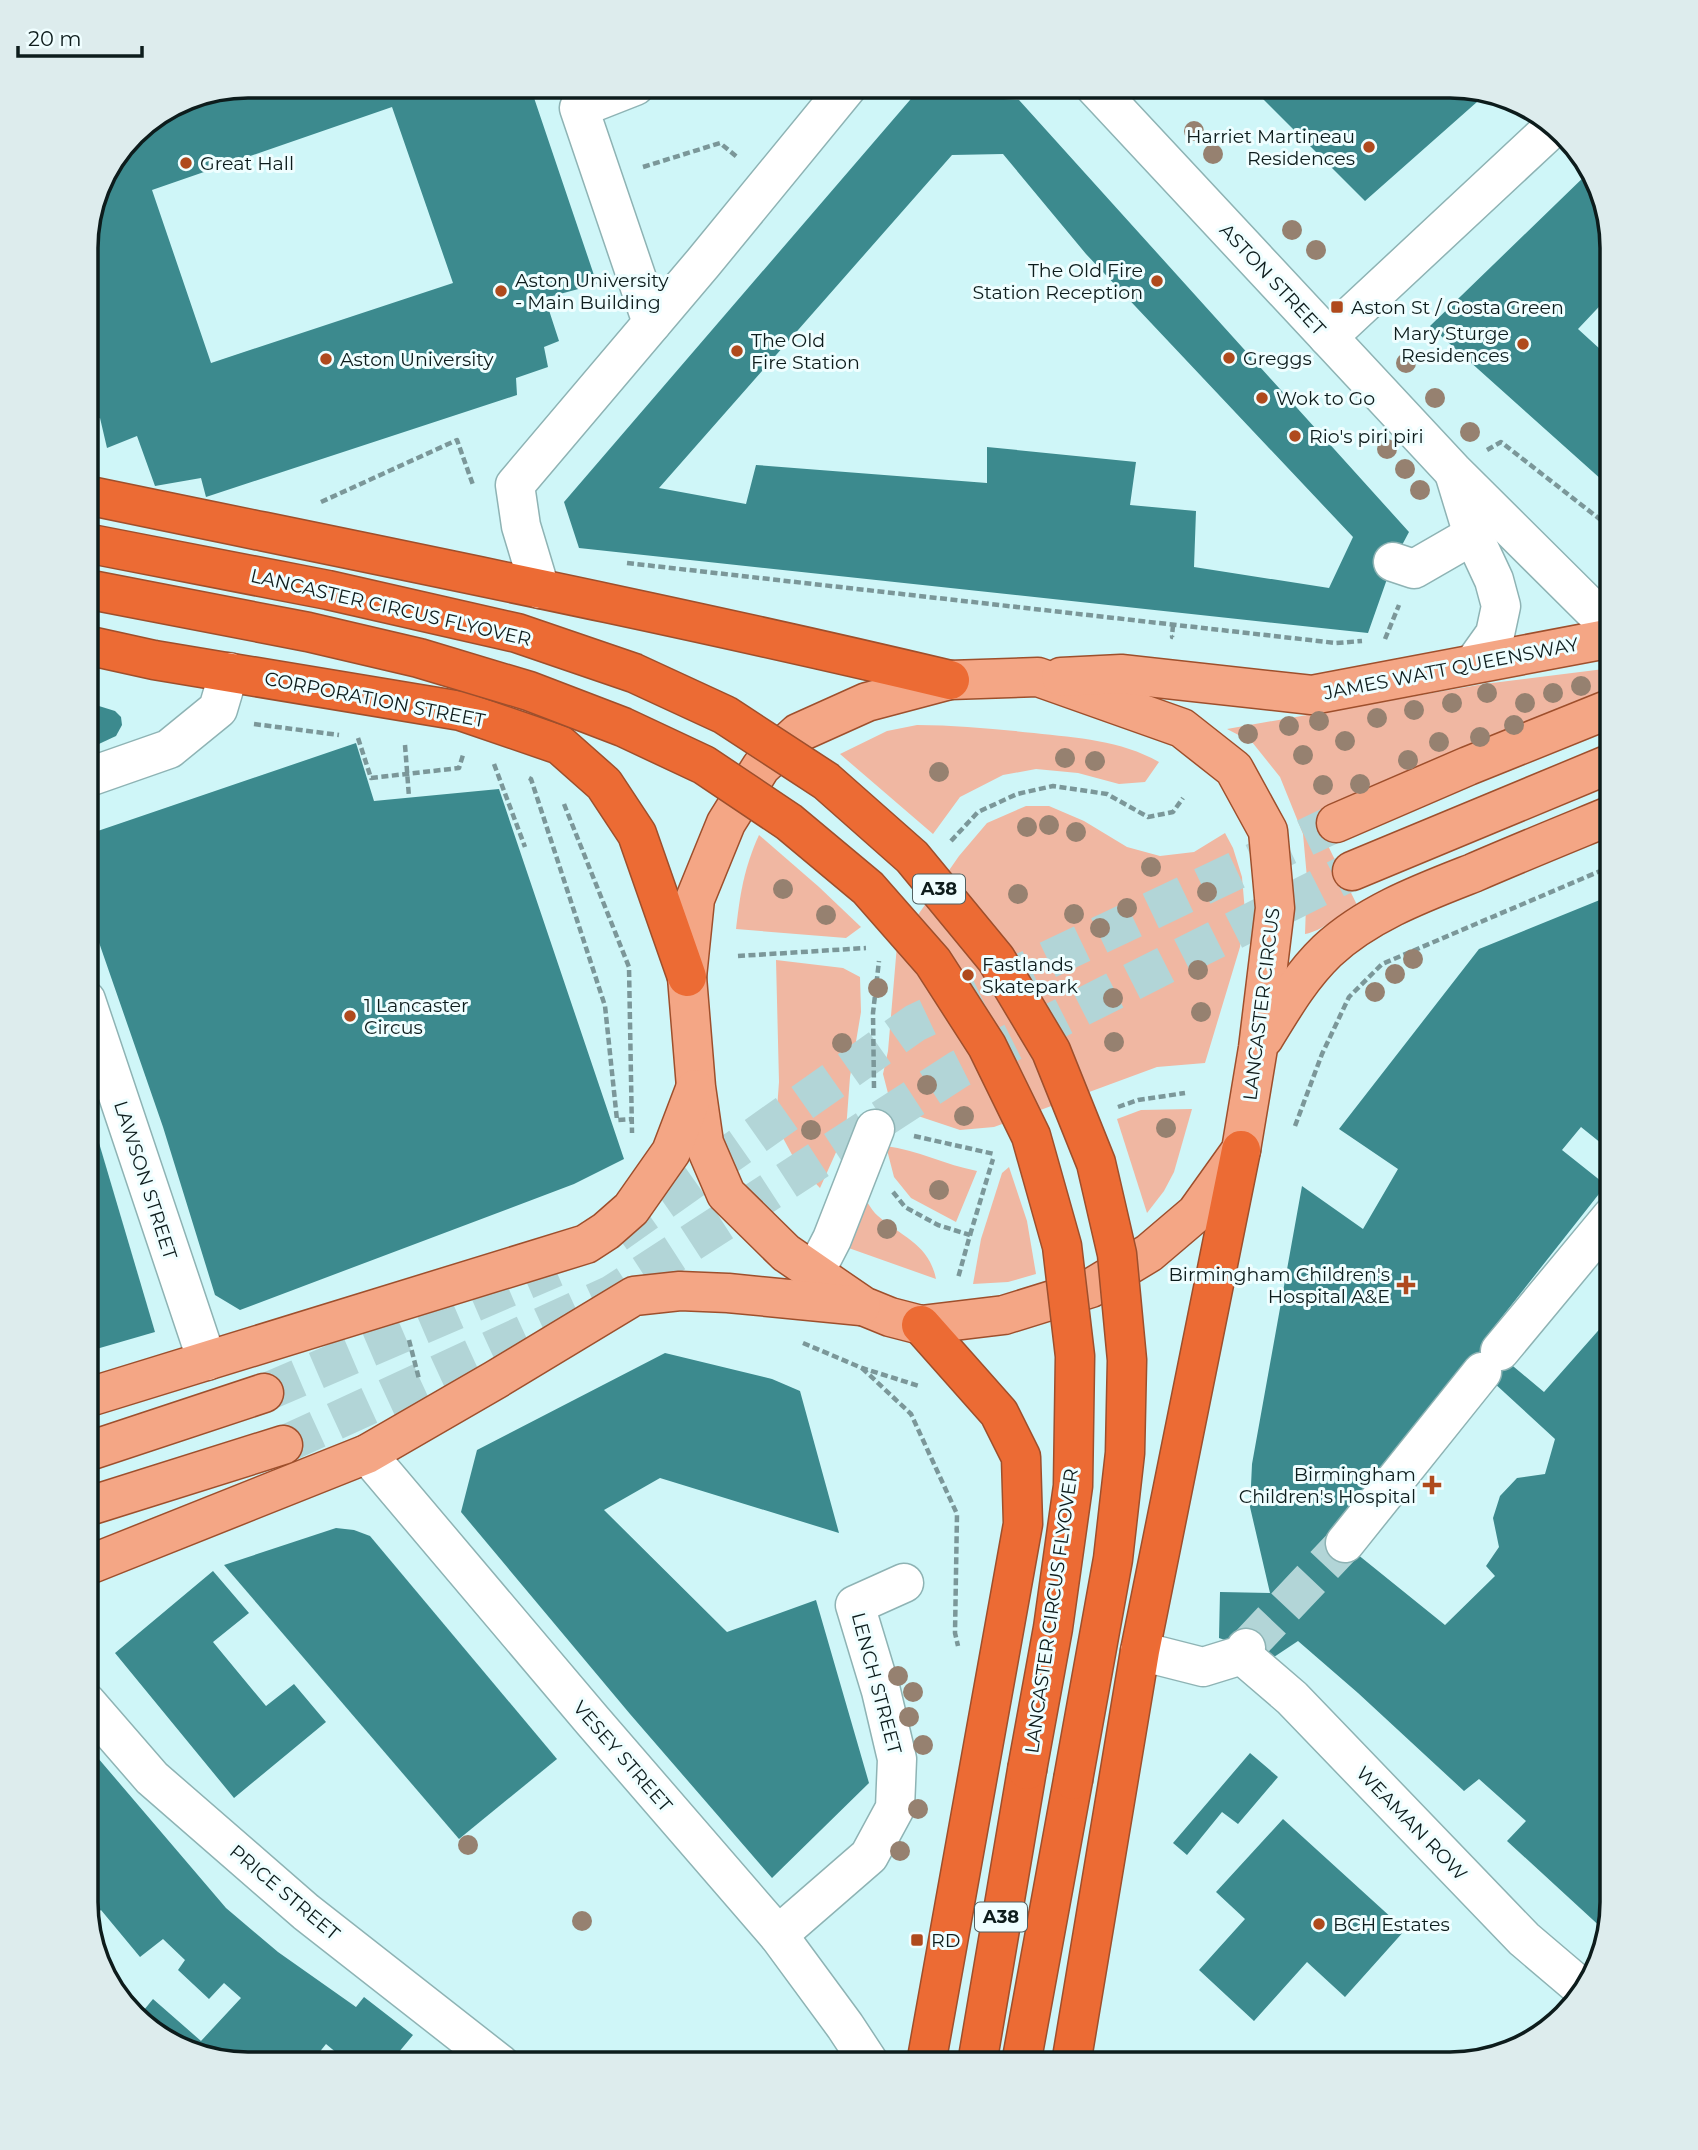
<svg xmlns="http://www.w3.org/2000/svg" width="1698" height="2150" font-family="Montserrat,sans-serif">
<style>
.green{fill:#f0b7a2}
.building{fill:#3c8a8e;fill-rule:evenodd}
.lines{fill:none;stroke-linecap:round;stroke-linejoin:round}
.minor-tunnel{stroke:#b2d5d7;stroke-width:38;stroke-dasharray:38 19;stroke-linecap:butt}
.major-tunnel{stroke:#b2d5d7;stroke-width:38;stroke-dasharray:38 19;stroke-linecap:butt}
.minor-casing{stroke:#8eb3b4;stroke-width:41}
.major-casing{stroke:#9e4f2c;stroke-width:41}
.highway-casing{stroke:#9e4f2c;stroke-width:41}
.path{stroke:#7b9799;stroke-width:4.5;stroke-dasharray:7 3.5;stroke-linecap:butt}
.minor{stroke:#fff;stroke-width:38}
.major{stroke:#f4a685;stroke-width:38}
.highway{stroke:#ec6b34;stroke-width:38}
.highway-bridge-casing{stroke:#9e4f2c;stroke-width:41;stroke-linecap:butt}
.highway-bridge{stroke:#ec6b34;stroke-width:38}
.tree{fill:#968170}
.poi-dot{fill:#af4a1d;stroke:#effeff;stroke-width:2.5}
.labels{text-anchor:middle;stroke-width:6;stroke-linejoin:round;paint-order:stroke}
.shield{fill:#effeff;stroke:#516060;stroke-width:2}
.shield-label{font-size:18px;font-weight:bold;fill:#0d1c1c}
.poi-label{font-size:19px;fill:#0d1c1c;stroke:#effeff;text-anchor:start}
.street-label{font-size:19px;fill:#0d1c1c;stroke:#effeff}
.rim{fill:none;stroke:#0d1c1c;stroke-width:3.5}
</style>
<rect width="100%" height="100%" fill="#cff6f8"/>
<!-- green -->
<g class="green">
<path d="M1612,668V694L1313,815L1357,905C1342,914 1320,932 1305,934L1307,878L1303,834L1280,777L1252,742L1227,729L1484,684Z"/>
<path d="M917,725C956,725 995,729 1034,733C1078,738 1120,740 1159,762L1145,782L1119,784L1078,773L1036,769L1003,775L960,797L933,834L840,754L887,731Z"/>
<path d="M1026,806H1049L1084,821L1127,847L1160,856L1194,852L1225,833L1233,848L1242,877L1245,912L1240,947L1205,1063L1157,1067L994,1127L960,1130L918,1116L890,1101L883,1074L888,1051L897,945L959,856L987,823Z"/>
<path d="M759,835L819,887L861,927L846,938L736,929C740,894 744,868 759,835Z"/>
<path d="M776,960L843,968L860,977L861,1012L850,1077L846,1130L820,1188L797,1164L783,1138L777,1109L779,1082Z"/>
<path d="M1192,1109L1174,1172L1164,1191L1147,1213L1117,1119L1141,1110Z"/>
<path d="M886,1146C917,1150 946,1165 977,1171L956,1222L911,1198L894,1177Z"/>
<path d="M1009,1167L1027,1221L1036,1274L1008,1282L973,1284L981,1239L1002,1173Z"/>
<path d="M859,1189C865,1197 870,1209 878,1216C902,1237 929,1244 936,1279L843,1246Z"/>
</g>
<!-- building -->
<g class="building">
<path d="M248,86H530L597,284L545,298L559,341L544,347L548,367L516,378L517,395L206,497L201,478L155,486L137,436L107,448L100,418L86,424V237L102,177L141,126L186,98ZM392,107L453,283L211,363L152,190Z"/>
<path d="M1250,86H1353L1359,93L1366,86H1460L1486,94L1365,201Z"/>
<path d="M916,93L1019,100L1409,532L1393,562L1368,633L579,548L564,502ZM1003,154L1086,254L1353,537L1329,588L1194,567L1196,511L1130,505L1136,462L987,447V483L756,465L746,504L659,488L952,155Z"/>
<path d="M1589,172L1612,248V293L1578,329L1612,360V489L1430,326Z"/>
<path d="M86,702L115,711L121,717L122,725L116,736L86,750Z"/>
<path d="M356,743L374,801L499,789L624,1159L574,1184L240,1310L215,1295L163,1127L86,905V835Z"/>
<path d="M1612,895V1152L1581,1127L1562,1150L1606,1185L1483,1341L1544,1392L1612,1315V1902L1605,1931L1507,1841L1526,1821L1479,1779L1464,1791L1358,1693L1298,1641L1274,1657L1219,1638L1220,1592L1270,1593L1250,1507L1252,1464L1302,1186L1363,1229L1398,1169L1339,1129L1479,949ZM1469,1360L1555,1439L1545,1474L1517,1478L1500,1496L1493,1518L1499,1547L1486,1566L1495,1576L1445,1625L1331,1533Z"/>
<path d="M86,1099L155,1332L86,1352Z"/>
<path d="M665,1353L772,1379L800,1391L839,1533L660,1478L604,1510L727,1632L816,1600L869,1783L772,1878L630,1714L461,1512L477,1450Z"/>
<path d="M336,1528L354,1530L370,1536L557,1759L459,1839L224,1565Z"/>
<path d="M213,1571L249,1613L213,1642L266,1706L294,1684L326,1722L234,1798L115,1653Z"/>
<path d="M86,1744L226,1908L278,1952L356,2007L364,1997L413,2035L389,2064H350L326,2044L310,2064H248L167,2043L139,2016L153,1999L201,2041L241,1998L224,1983L209,1999L178,1970L185,1960L163,1939L140,1957L101,1910L91,1918L86,1902Z"/>
<path d="M1250,1753L1278,1777L1238,1824L1222,1812L1187,1855L1173,1843Z"/>
<path d="M1283,1819L1405,1930L1345,1997L1307,1962L1254,2021L1199,1970L1245,1919L1216,1892Z"/>
</g>
<g class="lines">
<!-- minor-tunnel -->
<path class="minor-tunnel" d="M1246,1648L1345,1543"/>
<!-- major-tunnel -->
<g class="major-tunnel">
<path d="M616,1234L915,1023L1336,823"/>
<path d="M264,1393L555,1268"/>
<path d="M283,1445L612,1294L959,1069L1352,871"/>
</g>
<!-- minor casing -->
<g class="minor-casing">
<g id="minor">
<path d="M635,86L579,108L652,323"/>
<path d="M1094,86L1453,471L1612,629"/>
<path d="M1328,337L1552,128"/>
<path d="M1455,476L1473,535L1494,580L1501,606L1495,634L1475,662"/>
<path d="M1393,562L1414,569L1473,535"/>
<path d="M540,589L521,526L515,485L703,263L848,86"/>
<path d="M86,778L169,749L218,709L229,672"/>
<path d="M86,1000L207,1361"/>
<path d="M815,1272L832,1239L875,1129"/>
<path d="M1500,1351L1612,1216"/>
<path d="M367,1454L592,1720L778,1935L845,2026L870,2064"/>
<path d="M1345,1543L1482,1372"/>
<path d="M1140,1651L1203,1667L1242,1655L1246,1648"/>
<path d="M1242,1655L1292,1698L1524,1939L1584,1990"/>
<path d="M86,1702L152,1778L306,1912L500,2064"/>
<path d="M778,1935L869,1856L895,1808L897,1759L881,1691L855,1605L904,1583"/>
</g>
</g>
<!-- major casing -->
<g class="major-casing">
<g id="major">
<path d="M1038,677L1182,728L1234,769L1268,831L1275,908L1258,1048L1241,1150L1196,1213L1149,1253L1091,1288L1004,1315L921,1325L890,1317L863,1306L786,1253L726,1194L704,1143L696,1087L687,977L695,899L726,823L761,767L798,733L867,702L950,680Z"/>
<path d="M1061,677L1121,674L1312,695L1612,638"/>
<path d="M1336,823L1468,766L1612,708"/>
<path d="M1352,871L1612,763"/>
<path d="M1264,1038C1283,1007 1301,976 1327,951C1368,913 1422,893 1473,873C1519,853 1566,834 1612,815"/>
<path d="M86,1398L586,1244L606,1231L631,1209L671,1152L695,1089"/>
<path d="M86,1452L264,1393"/>
<path d="M86,1507L283,1445"/>
<path d="M86,1566L367,1454L495,1380L634,1296L680,1291L728,1293L861,1306"/>
</g>
</g>
<!-- highway casing -->
<g class="highway-casing">
<g id="highway">
<path d="M86,495C375,555 664,612 950,680"/>
<path d="M86,645L154,660L461,711L560,745L604,784L637,834L687,977"/>
<path d="M921,1325L999,1413L1021,1457L1023,1524L926,2064"/>
<path d="M977,2064L1027,1770"/>
<path d="M1021,2064L1073,1780"/>
<path d="M1071,2064L1140,1651L1241,1150"/>
</g>
</g>
<!-- path -->
<g class="path">
<path d="M643,167L720,143L737,157"/>
<path d="M1487,450L1501,442L1606,524L1612,525"/>
<path d="M321,502L457,440L473,485"/>
<path d="M627,563L1336,643L1362,641"/>
<path d="M1173,625L1172,637H1173"/>
<path d="M1385,639L1399,605"/>
<path d="M254,724L339,735"/>
<path d="M358,738L371,778L459,768L463,755"/>
<path d="M405,745L409,797"/>
<path d="M494,764L525,847"/>
<path d="M529,778L531,779L605,1006L617,1120L632,1119"/>
<path d="M564,804L629,967L632,1133"/>
<path d="M951,841L978,812L1017,794L1053,786L1107,794L1148,817L1173,812L1183,798"/>
<path d="M738,956L866,948"/>
<path d="M874,1088L873,1013L879,961"/>
<path d="M1118,1107L1138,1100L1185,1093"/>
<path d="M1295,1126L1322,1054L1349,997L1382,964L1612,866"/>
<path d="M914,1136L994,1154"/>
<path d="M893,1192L905,1207L938,1225L970,1235L958,1278"/>
<path d="M970,1235L993,1159"/>
<path d="M409,1340L419,1379"/>
<path d="M803,1343L862,1368L919,1386"/>
<path d="M862,1368L911,1414L957,1514L955,1633L958,1646"/>
</g>
<!-- minor -->
<use href="#minor" class="minor"/>
<!-- major -->
<use href="#major" class="major"/>
<!-- highway -->
<use href="#highway" class="highway"/>
<!-- highway-bridge casing -->
<g class="highway-bridge-casing">
<g id="highway-bridge">
<path d="M86,543L328,590L517,633L634,673L725,715L826,781L912,857L996,959L1051,1051L1096,1163L1117,1254L1127,1360L1125,1453L1113,1559L1073,1780"/>
<path d="M86,589L308,632L419,658L529,691L623,727L704,765L789,822L868,888L933,962L987,1046L1031,1136L1062,1246L1075,1356L1073,1486L1053,1628L1027,1770"/>
</g>
</g>
<!-- highway-bridge -->
<use href="#highway-bridge" class="highway-bridge"/>
</g>
<!-- trees -->
<g class="tree">
<circle cx="1194" cy="131" r="10"/>
<circle cx="1213" cy="154" r="10"/>
<circle cx="1292" cy="230" r="10"/>
<circle cx="1316" cy="250" r="10"/>
<circle cx="1406" cy="363" r="10"/>
<circle cx="1435" cy="398" r="10"/>
<circle cx="1470" cy="432" r="10"/>
<circle cx="1387" cy="449" r="10"/>
<circle cx="1405" cy="469" r="10"/>
<circle cx="1420" cy="490" r="10"/>
<circle cx="1581" cy="686" r="10"/>
<circle cx="1487" cy="693" r="10"/>
<circle cx="1553" cy="693" r="10"/>
<circle cx="1452" cy="703" r="10"/>
<circle cx="1525" cy="703" r="10"/>
<circle cx="1414" cy="710" r="10"/>
<circle cx="1377" cy="718" r="10"/>
<circle cx="1319" cy="721" r="10"/>
<circle cx="1514" cy="725" r="10"/>
<circle cx="1289" cy="726" r="10"/>
<circle cx="1248" cy="734" r="10"/>
<circle cx="1480" cy="737" r="10"/>
<circle cx="1345" cy="741" r="10"/>
<circle cx="1439" cy="742" r="10"/>
<circle cx="1303" cy="755" r="10"/>
<circle cx="1065" cy="758" r="10"/>
<circle cx="1408" cy="760" r="10"/>
<circle cx="1095" cy="761" r="10"/>
<circle cx="939" cy="772" r="10"/>
<circle cx="1360" cy="784" r="10"/>
<circle cx="1323" cy="785" r="10"/>
<circle cx="1049" cy="825" r="10"/>
<circle cx="1027" cy="827" r="10"/>
<circle cx="1076" cy="832" r="10"/>
<circle cx="1151" cy="867" r="10"/>
<circle cx="783" cy="889" r="10"/>
<circle cx="1207" cy="892" r="10"/>
<circle cx="1018" cy="894" r="10"/>
<circle cx="1127" cy="908" r="10"/>
<circle cx="1074" cy="914" r="10"/>
<circle cx="826" cy="915" r="10"/>
<circle cx="1100" cy="928" r="10"/>
<circle cx="1413" cy="959" r="10"/>
<circle cx="1198" cy="970" r="10"/>
<circle cx="1395" cy="974" r="10"/>
<circle cx="878" cy="988" r="10"/>
<circle cx="1375" cy="992" r="10"/>
<circle cx="1113" cy="998" r="10"/>
<circle cx="1201" cy="1012" r="10"/>
<circle cx="1114" cy="1042" r="10"/>
<circle cx="842" cy="1043" r="10"/>
<circle cx="927" cy="1085" r="10"/>
<circle cx="964" cy="1116" r="10"/>
<circle cx="1166" cy="1128" r="10"/>
<circle cx="811" cy="1130" r="10"/>
<circle cx="939" cy="1190" r="10"/>
<circle cx="887" cy="1229" r="10"/>
<circle cx="898" cy="1676" r="10"/>
<circle cx="913" cy="1692" r="10"/>
<circle cx="909" cy="1717" r="10"/>
<circle cx="923" cy="1745" r="10"/>
<circle cx="918" cy="1809" r="10"/>
<circle cx="468" cy="1845" r="10"/>
<circle cx="900" cy="1851" r="10"/>
<circle cx="582" cy="1921" r="10"/>
</g>
<!-- markers -->
<g class="poi-dot">
<circle cx="1369" cy="147" r="7"/>
<circle cx="186" cy="163" r="7"/>
<circle cx="1157" cy="281" r="7"/>
<circle cx="501" cy="291" r="7"/>
<rect x="1330" y="300" width="14" height="14" rx="3.5"/>
<circle cx="1523" cy="344" r="7"/>
<circle cx="737" cy="351" r="7"/>
<circle cx="1229" cy="358" r="7"/>
<circle cx="326" cy="359" r="7"/>
<circle cx="1262" cy="398" r="7"/>
<circle cx="1295" cy="436" r="7"/>
<circle cx="968" cy="975" r="7"/>
<circle cx="350" cy="1016" r="7"/>
<path d="M1402.5 1274.5h7v7h7v7h-7v7h-7v-7h-7v-7h7z"/>
<path d="M1428.5 1474.5h7v7h7v7h-7v7h-7v-7h-7v-7h7z"/>
<circle cx="1319" cy="1924" r="7"/>
<rect x="910" y="1933" width="14" height="14" rx="3.5"/>
</g>
<g class="labels">
<!-- shield labels -->
<g class="shield">
<rect x="913" y="874.5" width="52" height="29" rx="5"/>
<rect x="975" y="1902.5" width="52" height="29" rx="5"/>
</g>
<g class="shield-label">
<text x="939" y="895">A38</text>
<text x="1001" y="1923">A38</text>
</g>
<!-- poi labels -->
<g class="poi-label">
<text x="1355" y="143" text-anchor="end">Harriet Martineau<tspan x="1355" dy="22">Residences</tspan></text>
<text x="200" y="170">Great Hall</text>
<text x="1143" y="277" text-anchor="end">The Old Fire<tspan x="1143" dy="22">Station Reception</tspan></text>
<text x="515" y="287">Aston University<tspan x="515" dy="22">- Main Building</tspan></text>
<text x="1351" y="314">Aston St / Gosta Green</text>
<text x="1509" y="340" text-anchor="end">Mary Sturge<tspan x="1509" dy="22">Residences</tspan></text>
<text x="751" y="347">The Old<tspan x="751" dy="22">Fire Station</tspan></text>
<text x="1243" y="365">Greggs</text>
<text x="340" y="366">Aston University</text>
<text x="1276" y="405">Wok to Go</text>
<text x="1309" y="443">Rio's piri piri</text>
<text x="982" y="971">Fastlands<tspan x="982" dy="22">Skatepark</tspan></text>
<text x="364" y="1012">1 Lancaster<tspan x="364" dy="22">Circus</tspan></text>
<text x="1390" y="1281" text-anchor="end">Birmingham Children's<tspan x="1390" dy="22">Hospital A&amp;E</tspan></text>
<text x="1416" y="1481" text-anchor="end">Birmingham<tspan x="1416" dy="22">Children's Hospital</tspan></text>
<text x="1333" y="1931">BCH Estates</text>
<text x="931" y="1947">RD</text>
</g>
<!-- street labels -->
<g class="street-label">
<text transform="translate(1273 279) rotate(47)" y="7">ASTON STREET</text>
<text transform="translate(391 607) rotate(13)" y="7">LANCASTER CIRCUS FLYOVER</text>
<text transform="translate(1451 668) rotate(-11)" y="7">JAMES WATT QUEENSWAY</text>
<text transform="translate(375 699) rotate(11)" y="7">CORPORATION STREET</text>
<text transform="translate(1261 1004) rotate(-83)" y="7">LANCASTER CIRCUS</text>
<text transform="translate(146 1180) rotate(72)" y="7">LAWSON STREET</text>
<text transform="translate(1051 1611) rotate(-82)" y="7">LANCASTER CIRCUS FLYOVER</text>
<text transform="translate(877 1683) rotate(75)" y="7">LENCH STREET</text>
<text transform="translate(623 1756) rotate(49)" y="7">VESEY STREET</text>
<text transform="translate(1412 1823) rotate(46)" y="7">WEAMAN ROW</text>
<text transform="translate(285 1892) rotate(40)" y="7">PRICE STREET</text>
</g>
</g>
<!-- crop -->
<path d="M0 0H1698V2150H0ZM248 98H1450A150 150 0 0 1 1600 248V1902A150 150 0 0 1 1450 2052H248A150 150 0 0 1 98 1902V248A150 150 0 0 1 248 98Z" fill="#ddeced" fill-rule="evenodd"/>
<path class="rim" d="M248 98H1450A150 150 0 0 1 1600 248V1902A150 150 0 0 1 1450 2052H248A150 150 0 0 1 98 1902V248A150 150 0 0 1 248 98Z"/>
<!-- scale -->
<path d="M18 46v10h124v-10" fill="none" stroke="#0d1c1c" stroke-width="3.5"/>
<text x="28" y="46" font-size="21" fill="#0d1c1c" stroke="#effeff" stroke-width="5" paint-order="stroke">20 m</text>
</svg>
